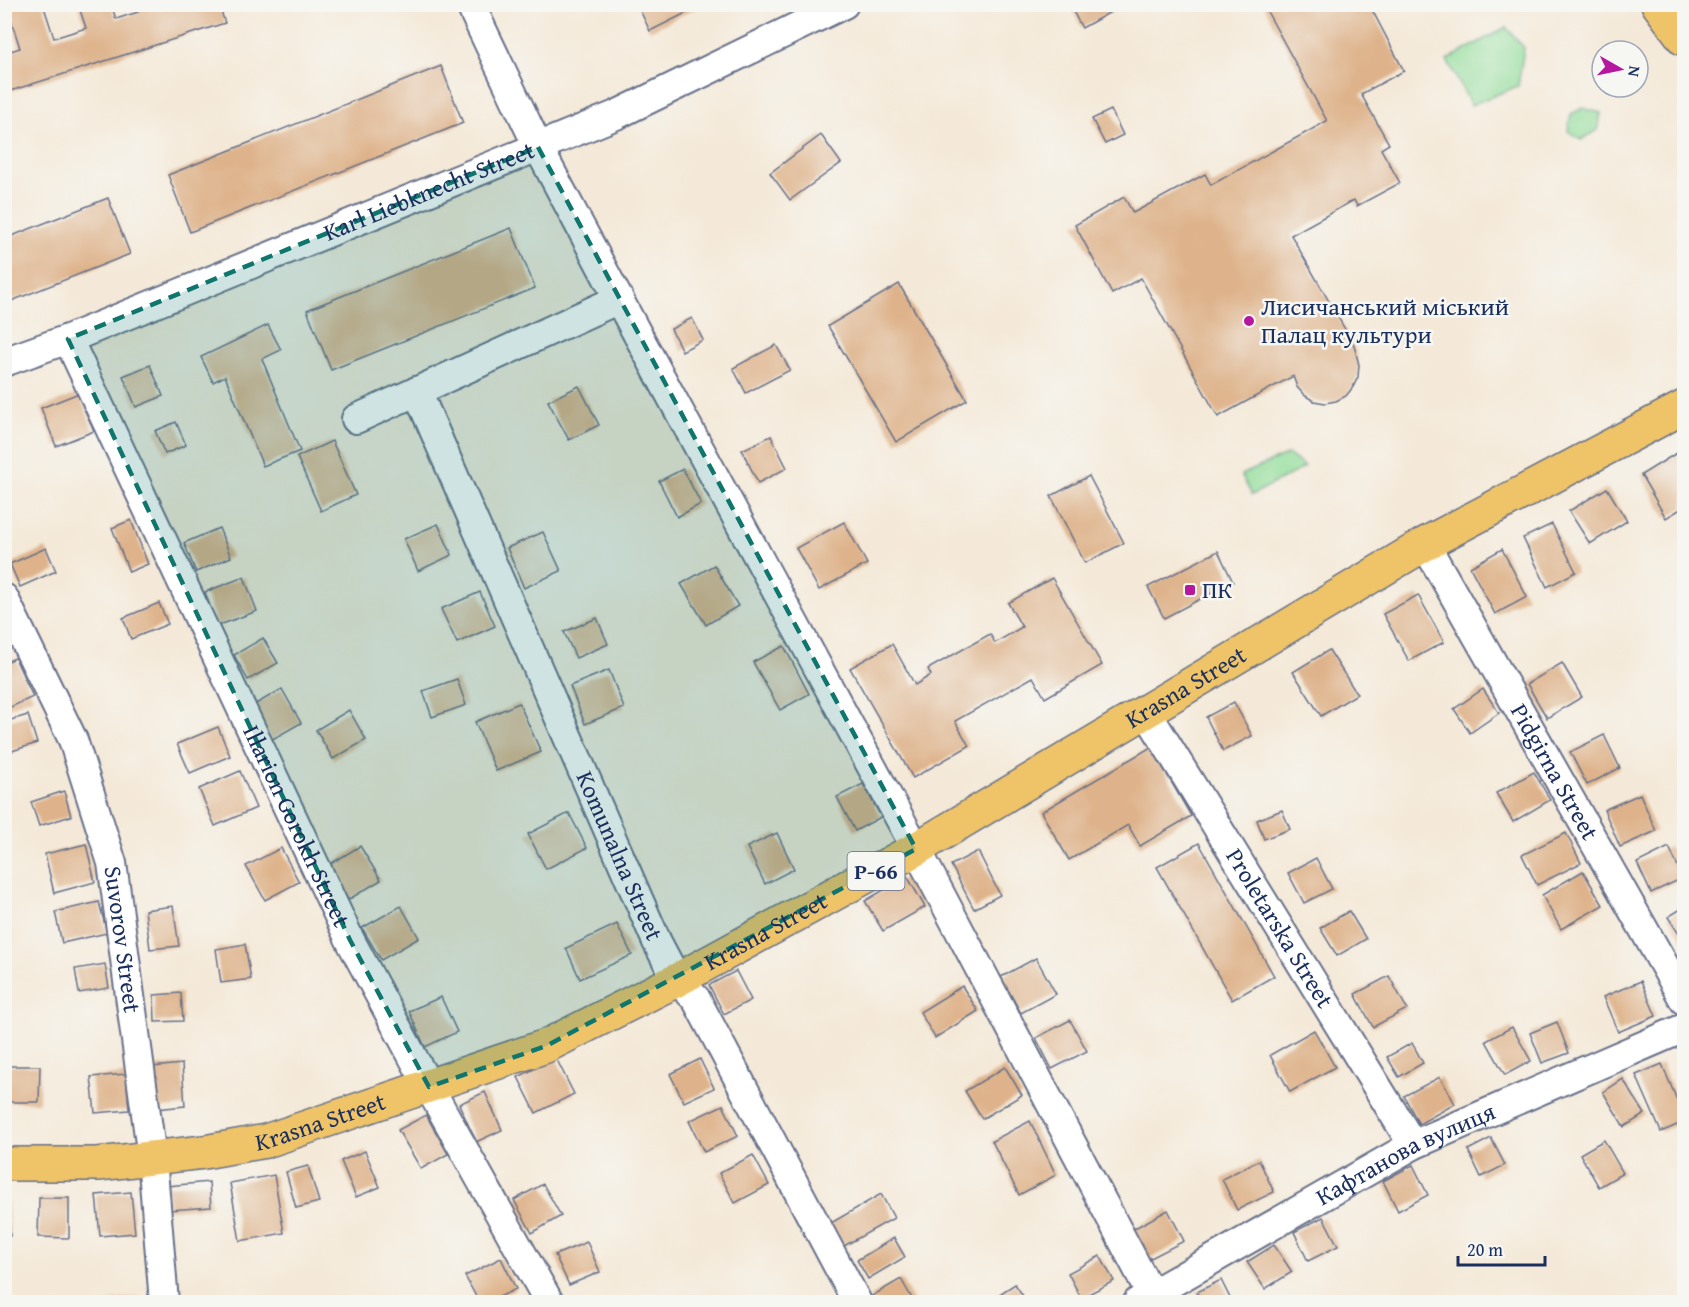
<svg xmlns="http://www.w3.org/2000/svg" width="1689" height="1307" font-family="'Gentium Book Plus',serif">
<style>
.green{fill:#92dd99;stroke:#56867c;stroke-width:1.5}
.building{fill:#deb38b}
.lines{fill:none;stroke-linecap:round;stroke-linejoin:round}
.minor-casing{stroke:#677089;stroke-width:32}
.major-casing{stroke:#677089;stroke-width:36}
.minor{stroke:#fff;stroke-width:28}
.major{stroke:#efc469;stroke-width:33}
.marked{fill:#0f766e;fill-opacity:0.2;stroke:#0f766e;stroke-width:4.5;stroke-dasharray:12 8;stroke-linejoin:round}
.poi-dot{fill:#b5179e;stroke:#f6f6f2;stroke-width:2}
.labels{text-anchor:middle;stroke-width:5;stroke-linejoin:round;paint-order:stroke}
.shield{fill:#f6f6f2;stroke:#5d6b8a;stroke-width:1.5}
.shield-label{font-size:22px;font-weight:bold;fill:#1b2f5e}
.street-label{font-size:24px;fill:#1b2f5e;stroke:#f6f6f2}
.poi-label{font-size:24px;fill:#1b2f5e;stroke:#f6f6f2;text-anchor:start}
</style>
<rect width="100%" height="100%" fill="#f6f6f2"/>
<filter id="ink" filterUnits="userSpaceOnUse"><feTurbulence type="fractalNoise" baseFrequency=".0167" numOctaves="2"/><feDisplacementMap in="SourceGraphic" scale="12" xChannelSelector="R" yChannelSelector="G"/><feConvolveMatrix kernelMatrix="1 2 1 2 8 2 1 2 1" color-interpolation-filters="sRGB"/></filter>
<filter id="wash" filterUnits="userSpaceOnUse"><feTurbulence type="fractalNoise" baseFrequency=".008" numOctaves="4" result="noise"/><feDisplacementMap in="SourceGraphic" scale="24" xChannelSelector="R" yChannelSelector="G"/><feGaussianBlur stdDeviation="1.35" result="paint"/><feColorMatrix in="noise" values="0 0 0 0 0 0 0 0 0 0 0 0 0 0 0 0 0 1.4 0 .05"/><feComposite in="paint" operator="in"/></filter>
<g filter="url(#wash)">
<rect width="100%" height="100%" fill="#f4e9d8"/>
<!-- green -->
<g class="green">
<path d="M1506,27L1524,48L1518,86L1471,105L1447,60Z"/>
<path d="M1583,108L1601,113L1598,130L1581,140L1568,131L1571,114Z"/>
<path d="M1288,454L1305,467L1252,495L1241,475Z"/>
</g>
<g id="blocks">
<!-- building -->
<g class="building">
<path d="M6,4H43L54,38L86,28L78,4H111L116,19L138,12L136,5H219L225,23L4,93V53L20,48Z"/>
<path d="M637,4H704L650,31Z"/>
<path d="M1069,4H1125L1082,28Z"/>
<path d="M1266,4H1369L1404,71L1361,94L1389,144L1381,149L1400,183L1357,206L1354,200L1291,235L1354,345L1359,365L1358,377L1353,387L1346,396L1336,401L1325,403L1314,401L1304,395L1297,387L1293,376L1218,417L1141,278L1112,294L1075,225L1124,197L1133,213L1205,174L1211,185L1327,121L1264,6Z"/>
<path d="M441,66L463,123L190,232L168,175Z"/>
<path d="M1111,110L1123,135L1105,144L1092,119Z"/>
<path d="M821,135L841,163L790,200L770,173Z"/>
<path d="M108,198L130,254L4,304V239Z"/>
<path d="M511,228L535,288L331,370L307,310Z"/>
<path d="M899,284L967,400L896,442L828,326Z"/>
<path d="M692,318L703,340L682,351L671,329Z"/>
<path d="M268,325L281,350L262,359L300,451L263,466L225,376L213,382L201,357Z"/>
<path d="M776,345L790,370L746,393L733,368Z"/>
<path d="M150,365L163,396L136,407L123,376Z"/>
<path d="M579,386L599,425L569,440L548,401Z"/>
<path d="M79,393L94,431L56,446L41,408Z"/>
<path d="M176,422L186,445L165,454L155,431Z"/>
<path d="M771,436L787,468L758,483L742,450Z"/>
<path d="M332,441L356,495L321,511L297,457Z"/>
<path d="M1683,449L1684,452V507L1666,518L1641,475Z"/>
<path d="M683,469L701,504L677,517L659,481Z"/>
<path d="M1089,476L1124,543L1085,563L1051,496Z"/>
<path d="M1607,488L1627,521L1590,544L1569,511Z"/>
<path d="M131,520L148,564L129,572L112,528Z"/>
<path d="M844,522L867,564L819,590L796,548Z"/>
<path d="M438,524L452,555L418,571L404,539Z"/>
<path d="M1552,524L1576,572L1547,587L1523,538Z"/>
<path d="M219,528L231,557L196,572L184,543Z"/>
<path d="M543,532L561,571L524,588L507,548Z"/>
<path d="M46,548L56,571L20,587L10,564Z"/>
<path d="M1502,549L1527,597L1495,614L1470,567Z"/>
<path d="M1218,551L1233,582L1164,618L1148,587Z"/>
<path d="M714,565L738,606L706,625L681,584Z"/>
<path d="M244,577L257,611L217,626L205,592Z"/>
<path d="M1052,578L1102,665L1045,698L1033,677L955,721L969,746L913,778L850,668L892,644L915,685L931,675L928,669L990,634L995,643L1022,627L1008,603Z"/>
<path d="M480,592L495,626L457,643L441,609Z"/>
<path d="M1418,595L1444,642L1409,661L1383,614Z"/>
<path d="M159,603L168,624L131,639L123,618Z"/>
<path d="M597,618L608,644L576,658L564,632Z"/>
<path d="M263,638L278,663L248,680L234,655Z"/>
<path d="M784,646L809,694L780,710L753,662Z"/>
<path d="M1329,650L1357,694L1321,716L1293,672Z"/>
<path d="M15,658L33,697L4,710V663Z"/>
<path d="M1562,663L1582,697L1547,718L1527,684Z"/>
<path d="M609,670L624,708L585,724L570,686Z"/>
<path d="M457,679L466,705L432,717L423,691Z"/>
<path d="M282,689L301,723L271,740L252,706Z"/>
<path d="M1483,689L1499,713L1470,733L1454,709Z"/>
<path d="M1234,702L1252,736L1223,751L1206,717Z"/>
<path d="M519,703L541,752L496,771L475,722Z"/>
<path d="M349,710L366,740L333,759L316,730Z"/>
<path d="M28,715L37,743L12,751L4,722Z"/>
<path d="M218,727L230,756L190,773L177,744Z"/>
<path d="M1604,735L1620,768L1587,785L1570,752Z"/>
<path d="M1151,747L1191,816L1140,846L1128,825L1069,860L1041,812Z"/>
<path d="M240,771L256,808L215,826L199,789Z"/>
<path d="M1534,772L1550,800L1513,822L1496,793Z"/>
<path d="M863,784L881,817L855,831L837,797Z"/>
<path d="M64,791L71,816L39,826L31,802Z"/>
<path d="M1640,794L1656,831L1620,847L1604,810Z"/>
<path d="M1282,810L1290,829L1264,839L1257,820Z"/>
<path d="M569,813L587,848L546,869L528,834Z"/>
<path d="M777,833L794,869L765,884L747,847Z"/>
<path d="M1566,833L1581,863L1537,885L1522,855Z"/>
<path d="M1199,843L1274,976L1232,1000L1157,867Z"/>
<path d="M86,844L95,882L54,893L45,854Z"/>
<path d="M360,846L381,880L348,900L327,866Z"/>
<path d="M1669,847L1683,878L1651,893L1637,863Z"/>
<path d="M281,848L299,882L265,900L246,866Z"/>
<path d="M978,851L1000,895L974,909L951,865Z"/>
<path d="M1316,858L1332,889L1304,903L1288,873Z"/>
<path d="M1583,871L1603,905L1561,929L1542,895Z"/>
<path d="M907,876L925,907L883,931L865,901Z"/>
<path d="M99,902L107,933L62,943L55,912Z"/>
<path d="M173,906L179,946L150,949L145,910Z"/>
<path d="M401,906L419,938L381,960L362,928Z"/>
<path d="M1684,907V942L1668,917Z"/>
<path d="M1349,911L1366,939L1337,956L1320,928Z"/>
<path d="M617,924L632,955L580,979L566,948Z"/>
<path d="M245,944L251,979L221,983L216,949Z"/>
<path d="M1036,958L1056,994L1021,1013L1001,977Z"/>
<path d="M105,964L109,988L79,993L75,969Z"/>
<path d="M736,971L751,1000L724,1014L709,985Z"/>
<path d="M1389,976L1407,1009L1373,1027L1355,994Z"/>
<path d="M1641,981L1656,1016L1618,1032L1603,997Z"/>
<path d="M962,986L978,1011L935,1038L920,1012Z"/>
<path d="M181,993L183,1021L155,1022L154,995Z"/>
<path d="M441,997L457,1032L425,1047L409,1011Z"/>
<path d="M1070,1020L1087,1051L1052,1069L1036,1038Z"/>
<path d="M1557,1022L1569,1053L1542,1063L1530,1033Z"/>
<path d="M1512,1027L1531,1061L1505,1075L1486,1041Z"/>
<path d="M1314,1030L1335,1067L1290,1092L1270,1055Z"/>
<path d="M1412,1043L1423,1063L1399,1077L1387,1057Z"/>
<path d="M556,1058L574,1094L536,1113L518,1077Z"/>
<path d="M700,1059L714,1088L684,1102L670,1074Z"/>
<path d="M182,1064L185,1106L156,1109L152,1067Z"/>
<path d="M1662,1064L1684,1117V1122L1661,1132L1636,1075Z"/>
<path d="M5,1066H40L39,1102H4Z"/>
<path d="M1005,1067L1022,1095L982,1119L965,1091Z"/>
<path d="M126,1074L129,1110L95,1113L91,1077Z"/>
<path d="M1440,1077L1455,1104L1419,1124L1404,1096Z"/>
<path d="M1623,1079L1645,1114L1624,1127L1603,1092Z"/>
<path d="M485,1092L502,1130L476,1142L459,1104Z"/>
<path d="M723,1105L738,1136L704,1152L689,1121Z"/>
<path d="M426,1115L448,1154L421,1169L398,1130Z"/>
<path d="M1030,1121L1056,1175L1019,1195L992,1141Z"/>
<path d="M1491,1138L1505,1165L1481,1177L1468,1150Z"/>
<path d="M1604,1140L1623,1173L1599,1187L1580,1154Z"/>
<path d="M365,1151L380,1187L356,1197L341,1161Z"/>
<path d="M753,1155L769,1185L735,1203L719,1173Z"/>
<path d="M1259,1160L1274,1192L1237,1210L1222,1179Z"/>
<path d="M1413,1165L1428,1195L1398,1211L1383,1181Z"/>
<path d="M308,1166L319,1202L296,1208L286,1172Z"/>
<path d="M274,1175L284,1233L240,1241L230,1183Z"/>
<path d="M209,1182L211,1207L169,1210L167,1186Z"/>
<path d="M543,1184L561,1216L532,1233L514,1200Z"/>
<path d="M131,1192L135,1233L100,1236L96,1195Z"/>
<path d="M881,1194L894,1218L844,1246L831,1223Z"/>
<path d="M39,1198H69V1238L38,1237Z"/>
<path d="M4,1201H8L10,1236H4Z"/>
<path d="M1168,1210L1184,1241L1149,1259L1133,1229Z"/>
<path d="M1323,1217L1338,1246L1308,1261L1294,1232Z"/>
<path d="M894,1238L905,1257L868,1279L857,1260Z"/>
<path d="M587,1242L600,1272L569,1285L555,1255Z"/>
<path d="M1274,1245L1292,1272L1265,1289L1247,1262Z"/>
<path d="M1100,1256L1114,1281L1081,1298L1068,1273Z"/>
<path d="M501,1258L516,1289L489,1302H479L465,1276Z"/>
<path d="M901,1279L914,1302H873L870,1297Z"/>
<path d="M1221,1280L1232,1302H1202L1197,1292Z"/>
<path d="M1015,1284L1027,1302H987Z"/>
<path d="M138,1297L139,1302H110V1301Z"/>
</g>
</g>
</g>
<g filter="url(#ink)">
<use href="#blocks" fill-opacity="0" stroke="#677089" stroke-width="1.5"/>
<g class="lines">
<!-- minor casing -->
<g class="minor-casing">
<g id="minor">
<path d="M470,4L538,147L633,326L926,867L1151,1294"/>
<path id="s1" d="M68,339L350,940L429,1087L549,1302"/>
<path id="s2" d="M4,362L68,339L616,115L844,4"/>
<path id="s3" d="M417,391L657,942L677,980L696,999L857,1302"/>
<path d="M356,419L619,299"/>
<path id="s4" d="M1425,544L1684,1000"/>
<path id="s5" d="M4,598L73,740L112,863L152,1158L164,1302"/>
<path id="s6" d="M1146,711L1413,1145"/>
<path id="s7" d="M1138,1302L1413,1145L1684,1028"/>
</g>
</g>
<!-- major casing -->
<g class="major-casing">
<g id="major">
<path d="M1658,4L1684,39"/>
<path id="s8" d="M4,1164H98L204,1152L266,1141L546,1046L677,980L916,849L1425,544L1684,407"/>
</g>
</g>
<!-- minor -->
<use href="#minor" class="minor"/>
<!-- major -->
<use href="#major" class="major"/>
</g>
</g>
<!-- marked area -->
<path class="marked" d="M538,147L916,849L546,1046L429,1087L350,940L68,339Z"/>
<!-- markers -->
<g class="poi-dot">
<circle cx="1249" cy="321" r="6"/>
<rect x="1184" y="584" width="12" height="12" rx="3"/>
</g>
<g class="labels">
<!-- shield labels -->
<rect class="shield" x="847.5" y="852" width="57" height="38" rx="4.5"/>
<g class="shield-label">
<text x="876" y="879">Р-66</text>
</g>
<!-- street labels -->
<g class="street-label">
<text dy="8" stroke="none"><textPath href="#s2" startOffset="458">Karl Liebknecht Street</textPath></text>
<text dy="8" stroke="none"><textPath href="#s8" startOffset="1293">Krasna Street</textPath></text>
<text dy="8" stroke="none"><textPath href="#s4" startOffset="262">Pidgirna Street</textPath></text>
<text dy="8" stroke="none"><textPath href="#s1" startOffset="538">Illarion Gorokh Street</textPath></text>
<text dy="8" stroke="none"><textPath href="#s3" startOffset="507">Komunalna Street</textPath></text>
<text dy="8" stroke="none"><textPath href="#s6" startOffset="255">Proletarska Street</textPath></text>
<text dy="8" stroke="none"><textPath href="#s8" startOffset="807">Krasna Street</textPath></text>
<text dy="8" stroke="none"><textPath href="#s5" startOffset="364">Suvorov Street</textPath></text>
<text dy="8" stroke="none"><textPath href="#s8" startOffset="321">Krasna Street</textPath></text>
<text dy="8" stroke="none"><textPath href="#s7" startOffset="306">Кафтанова вулиця</textPath></text>
</g>
<!-- poi labels -->
<g class="poi-label">
<text x="1261" y="315">Лисичанський міський<tspan x="1261" dy="28">Палац культури</tspan></text>
<text x="1202" y="598">ПК</text>
</g>
</g>
<!-- margin -->
<rect width="1689" height="1307" fill="none" stroke="#f6f6f2" stroke-width="24"/>
<!-- north arrow -->
<g transform="translate(1620 69) rotate(99)"><circle r="28" fill="#f6f6f2" stroke="#9ea6b7" stroke-width="1.5"/>
<path d="M0-4.5L10 22L0 15L-10 22Z" fill="#b5179e"/>
<text y="-9" font-size="16" font-weight="bold" text-anchor="middle" fill="#1b2f5e">N</text>
</g>
<!-- scale -->
<path d="M1458 1256v9h87v-9" fill="none" stroke="#1b2f5e" stroke-width="3"/>
<text x="1467" y="1256" font-size="18" fill="#1b2f5e" stroke="#f6f6f2" stroke-width="4.5" paint-order="stroke">20 m</text>
</svg>
